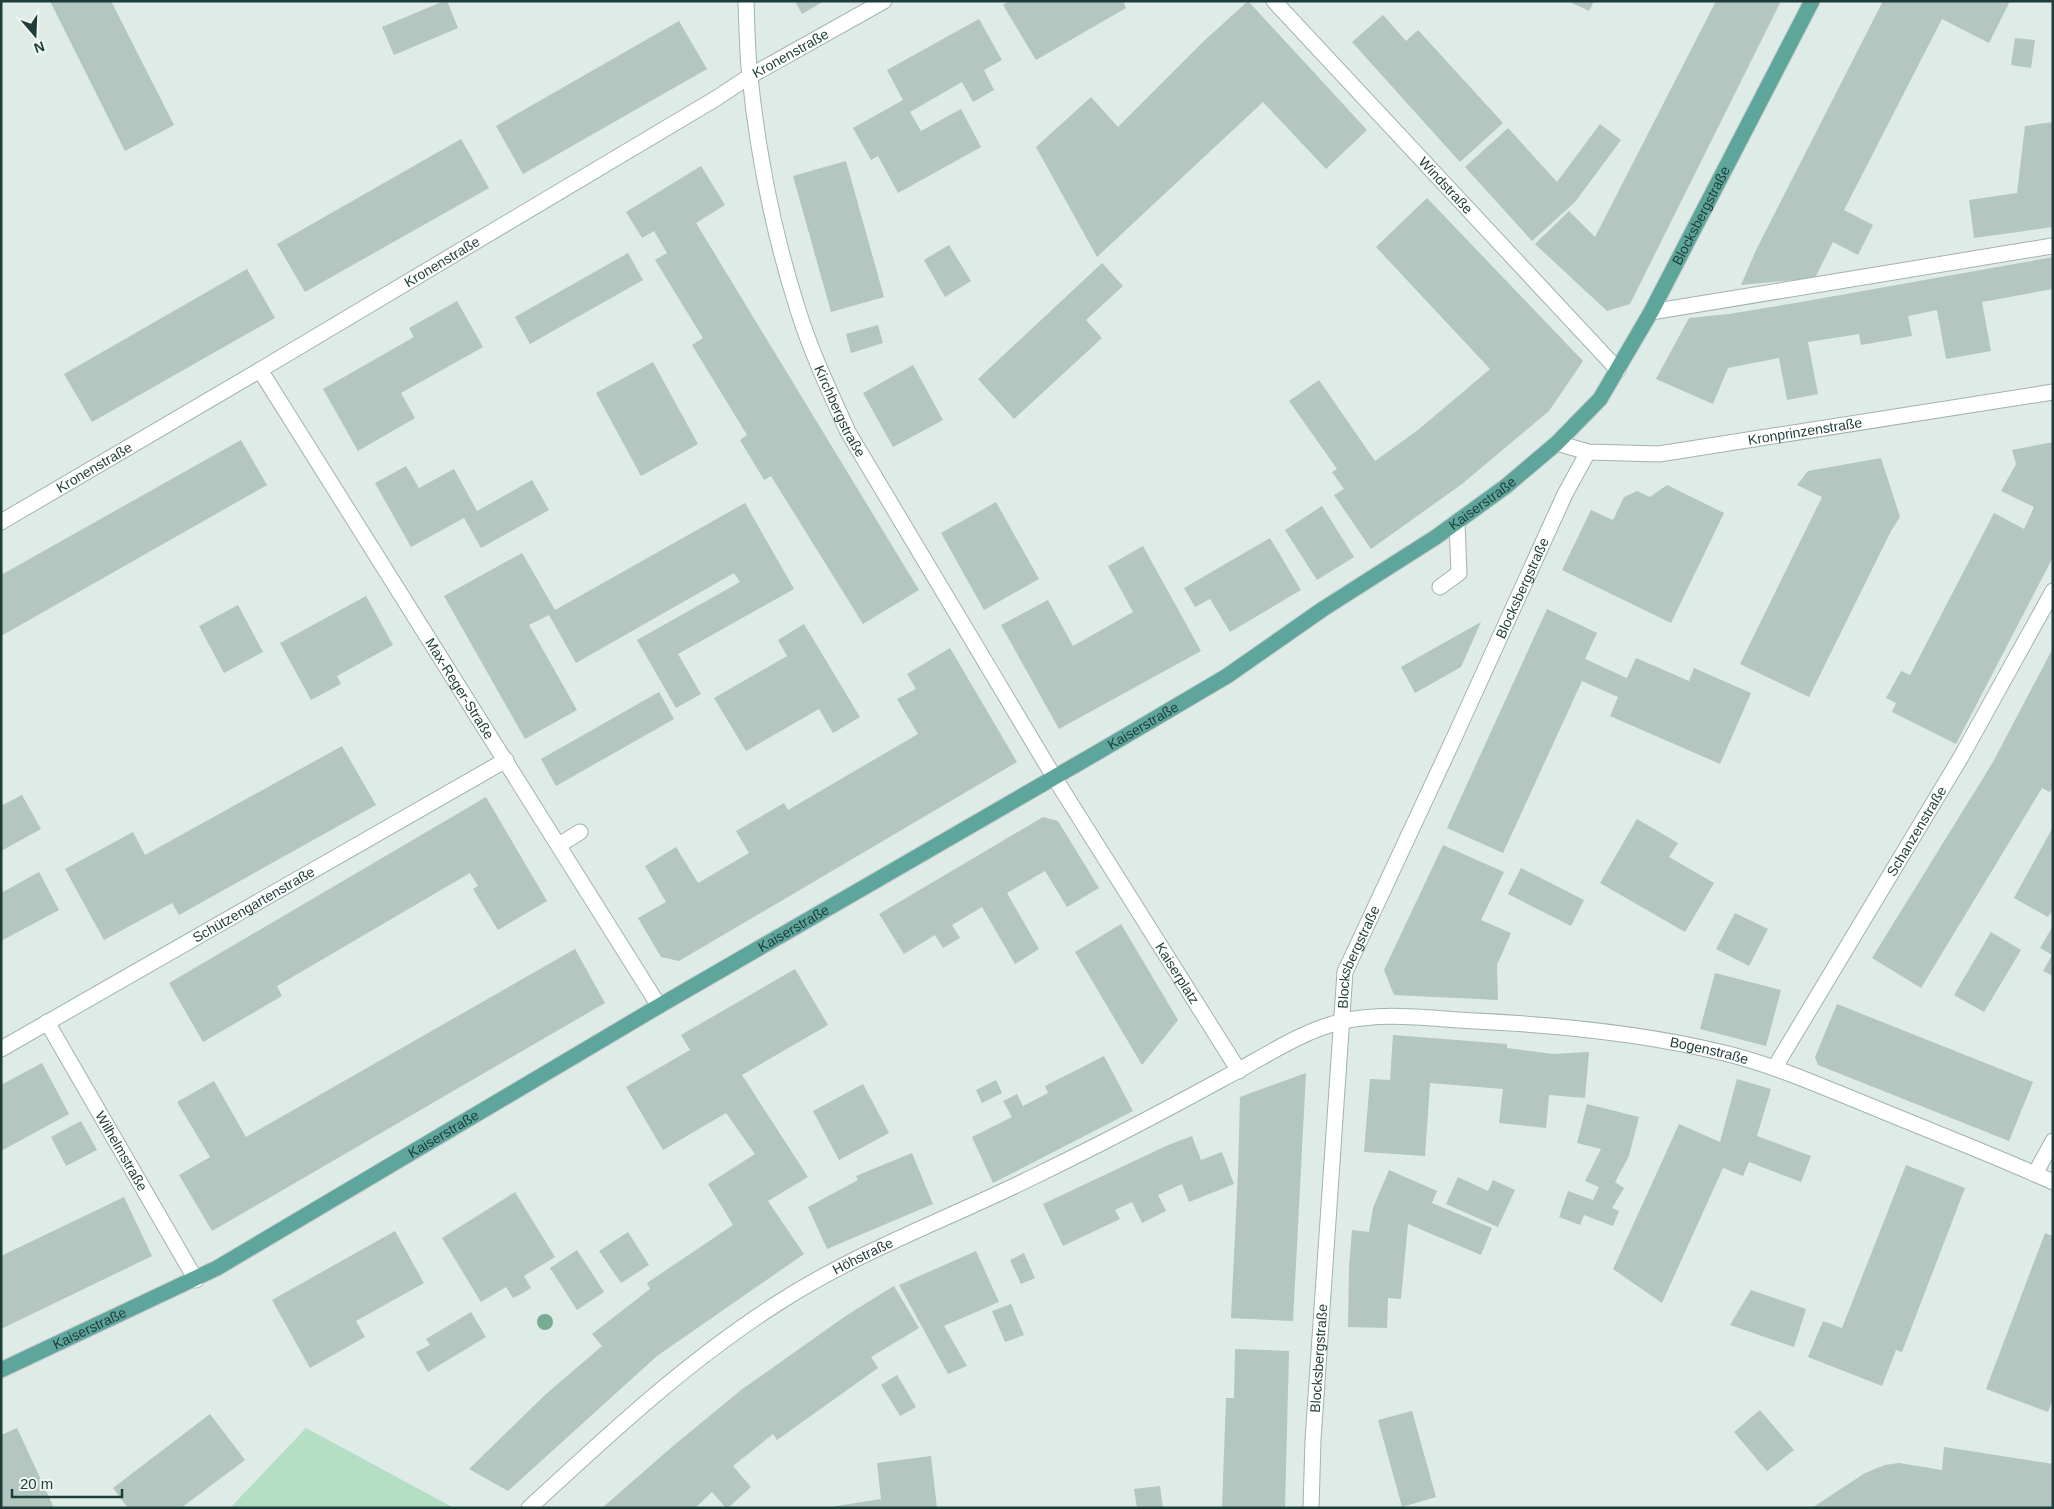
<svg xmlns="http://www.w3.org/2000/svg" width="2054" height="1509" font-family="Arial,sans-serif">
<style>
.green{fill:#b4dfc5}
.building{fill:#b3c6c0}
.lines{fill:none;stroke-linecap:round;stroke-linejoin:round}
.minor-casing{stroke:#a1b3af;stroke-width:17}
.major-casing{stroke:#c0c8c7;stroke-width:17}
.minor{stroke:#fff;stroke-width:15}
.major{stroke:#5ea59c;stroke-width:15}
.tree{fill:#78ab93}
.labels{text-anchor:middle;stroke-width:4;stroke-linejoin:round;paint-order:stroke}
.street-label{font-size:14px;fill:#1e3c38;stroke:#eef7f4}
</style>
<rect width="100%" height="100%" fill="#deebe7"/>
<!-- green -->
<path class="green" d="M306,1428L454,1508H230Z"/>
<!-- building -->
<g class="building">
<path d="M50,1H111L174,125L125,151Z"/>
<path d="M444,1H447L458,28L394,55L382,27Z"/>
<path d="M795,1H824L802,14Z"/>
<path d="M1009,1H1123L1126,8L1036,60L1003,5Z"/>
<path d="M1248,1L1367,130L1326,169L1263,102L1097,257L1036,147L1091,97L1118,127L1205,40Z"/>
<path d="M1568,1H1594L1589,11Z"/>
<path d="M1716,1H1781L1630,304L1607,311L1535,244L1569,211L1595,237Z"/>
<path d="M1883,1H2010L1989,43L1942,19L1844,210L1873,225L1858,255L1833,242L1815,278L1741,285L1757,248Z"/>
<path d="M1383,15L1406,41L1418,30L1503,123L1460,162L1352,42Z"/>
<path d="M979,19L1002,60L984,70L994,90L973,102L962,82L910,112L921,131L961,109L981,147L898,193L878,156L871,160L853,128L903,100L887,70Z"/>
<path d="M679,21L707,69L523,174L496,126Z"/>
<path d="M2015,38L2035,40L2031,68L2011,65Z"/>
<path d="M2053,122V227L1974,238L1969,200L2017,193L2025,126Z"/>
<path d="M1600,124L1621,140L1575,202L1532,241L1465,167L1508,128L1557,182Z"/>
<path d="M461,139L489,188L305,292L277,244Z"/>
<path d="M846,161L884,297L831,312L793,176Z"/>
<path d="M701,166L725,205L696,223L919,590L863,624L771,476L764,480L740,440L747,435L692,345L703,338L655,260L667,253L654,231L642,238L626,212Z"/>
<path d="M1427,198L1583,361L1549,411L1462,484L1371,549L1334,495L1344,489L1332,472L1337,469L1289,401L1319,380L1375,461L1418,430L1490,369L1376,247Z"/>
<path d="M949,245L971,281L945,297L924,260Z"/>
<path d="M628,253L643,280L530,344L515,317Z"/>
<path d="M2053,257V289L1982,302L1991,351L1946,359L1937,310L1908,316L1912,336L1861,345L1859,334L1808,342L1818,394L1787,400L1779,358L1728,368L1713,404L1656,379L1689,318L1729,314L1801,302Z"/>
<path d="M1102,263L1123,286L1086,320L1102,338L1014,419L978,379Z"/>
<path d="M247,269L275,318L92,422L64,374Z"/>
<path d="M457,301L483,347L401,393L415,418L358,451L323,389L414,337L409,328Z"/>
<path d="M878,325L883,343L851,353L846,334Z"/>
<path d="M653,362L698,444L641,476L596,393Z"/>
<path d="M913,365L943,420L893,447L863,393Z"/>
<path d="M241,440L267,485L1,636V575Z"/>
<path d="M2053,442V557L1956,744L1892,712L1896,703L1886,698L1901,671L1910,675L1994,513L2024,529L2034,507L2001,491L2016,464L2012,450Z"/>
<path d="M1881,458L1900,517L1891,531L1809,697L1740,664L1822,497L1797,485L1808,471Z"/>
<path d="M406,466L419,488L454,469L477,511L532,480L549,510L481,548L464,518L411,547L375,483Z"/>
<path d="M1667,485L1724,513L1671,623L1562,570L1591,510L1613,520L1624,497L1637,491L1650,497Z"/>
<path d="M996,502L1039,579L984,610L941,533Z"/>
<path d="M745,503L794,589L678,654L701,694L676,708L637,640L740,582L734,573L576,663L549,615L529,625L577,710L525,739L444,596L522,553L555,610Z"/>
<path d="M1322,506L1354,557L1317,580L1285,530Z"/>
<path d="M1270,538L1301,590L1230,632L1210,599L1195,607L1184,588Z"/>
<path d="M1143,546L1201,651L1059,729L1001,625L1048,600L1073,646L1133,612L1108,566Z"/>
<path d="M366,596L393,645L337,676L341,684L311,700L280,643Z"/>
<path d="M238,605L263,652L224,673L199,626Z"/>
<path d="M1547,609L1597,633L1585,659L1627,678L1636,658L1689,681L1694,668L1751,693L1720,764L1610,716L1618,697L1582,681L1503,853L1447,828Z"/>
<path d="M1481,622L1461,667L1415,693L1401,667Z"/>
<path d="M804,624L860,717L833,733L819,709L746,751L714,698L787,656L778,640Z"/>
<path d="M950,648L1017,762L679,961L661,957L638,918L666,902L645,866L676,847L698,883L749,853L736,831L784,803L788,810L918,734L897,699L916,689L907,674Z"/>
<path d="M2053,648V786L2050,792L2042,788L1921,988L1872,958L1993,762Z"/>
<path d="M659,692L674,719L556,786L541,759Z"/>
<path d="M342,746L376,805L179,915L172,903L104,940L65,869L133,832L145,855Z"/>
<path d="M22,795L41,829L1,851V806Z"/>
<path d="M486,797L547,901L498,930L473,889L478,886L470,873L277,986L282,996L203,1042L169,983Z"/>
<path d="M1043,817L1058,821L1099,888L1067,907L1045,871L1007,893L1039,949L1015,964L982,907L952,925L960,938L943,948L935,935L904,954L879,914Z"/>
<path d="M1637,819L1678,843L1669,857L1714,883L1685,932L1600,883Z"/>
<path d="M2053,827V909L2048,917L2014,898Z"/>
<path d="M1443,845L1504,872L1481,920L1511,933L1497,965L1498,1000L1394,995L1384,970Z"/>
<path d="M1521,868L1584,900L1571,926L1508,894Z"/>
<path d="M39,872L59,910L1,941V893Z"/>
<path d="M1735,913L1768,929L1749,966L1716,949Z"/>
<path d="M1121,924L1178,1020L1142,1065L1075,952Z"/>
<path d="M2053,926V976L2043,971L2052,955L2040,948Z"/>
<path d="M1991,932L2021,950L1984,1012L1954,995Z"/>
<path d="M575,949L605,1003L212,1231L179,1175L210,1157L177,1102L214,1081L246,1137Z"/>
<path d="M795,969L828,1025L742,1075L808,1177L768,1201L804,1254L657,1356L508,1491L469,1469L546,1394L602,1346L592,1334L650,1289L647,1283L733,1225L708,1184L755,1154L726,1113L663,1150L626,1087L690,1050L681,1035Z"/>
<path d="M1715,973L1781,990L1766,1046L1700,1029Z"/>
<path d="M1837,1004L2033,1082L2009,1141L1818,1065L1815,1057Z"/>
<path d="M1393,1035L1507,1044V1048L1553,1054L1589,1052L1585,1098L1549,1095L1546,1128L1499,1123L1503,1089L1430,1083L1425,1156L1364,1152L1370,1079L1390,1080Z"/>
<path d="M1104,1056L1133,1111L993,1183L972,1137L1012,1117L1003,1101L1017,1094L1023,1106L1048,1093L1045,1086Z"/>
<path d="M42,1063L69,1114L1,1151V1085Z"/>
<path d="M1306,1073L1293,1321L1231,1318L1238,1172L1240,1097Z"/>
<path d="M1737,1079L1771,1089L1757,1136L1811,1156L1801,1182L1749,1162L1743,1176L1723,1168L1662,1303L1613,1269L1679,1124L1720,1142Z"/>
<path d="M996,1080L1002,1093L982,1103L976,1090Z"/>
<path d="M863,1084L889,1133L839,1160L813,1111Z"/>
<path d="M1587,1104L1639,1117L1629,1156L1615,1182L1624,1188L1612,1208L1619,1211L1613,1226L1584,1215L1580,1225L1559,1217L1568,1191L1593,1200L1599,1187L1585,1181L1601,1149L1577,1143Z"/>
<path d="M81,1121L97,1150L66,1166L51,1137Z"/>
<path d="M1192,1136L1201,1160L1222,1152L1234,1184L1189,1202L1182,1184L1158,1195L1166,1211L1142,1223L1132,1202L1115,1210L1120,1219L1063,1246L1043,1204L1166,1146Z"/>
<path d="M912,1153L933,1204L827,1249L808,1207L858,1180L856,1176Z"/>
<path d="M1906,1165L1965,1188L1902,1352L1896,1350L1882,1386L1808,1357L1823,1321L1842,1328Z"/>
<path d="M1389,1170L1437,1191L1432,1203L1492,1228L1481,1255L1408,1224L1401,1299L1388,1298L1387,1328L1348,1327L1349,1268L1352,1230L1369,1232L1373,1208Z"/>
<path d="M1458,1177L1488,1191L1493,1180L1515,1190L1498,1227L1446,1204Z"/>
<path d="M515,1192L555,1257L524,1276L531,1288L523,1293L513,1298L506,1287L481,1302L442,1238Z"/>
<path d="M124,1197L152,1256L1,1329V1256Z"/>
<path d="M395,1231L424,1283L356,1321L365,1337L310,1368L272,1300Z"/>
<path d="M628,1232L649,1265L621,1283L599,1251Z"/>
<path d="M2045,1233L2053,1236V1399L2048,1412L1986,1389Z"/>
<path d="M577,1250L604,1292L577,1310L550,1268Z"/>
<path d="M976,1251L999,1302L944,1326L967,1366L948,1374L899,1285Z"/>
<path d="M1024,1253L1035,1278L1021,1284L1010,1260Z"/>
<path d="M894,1286L919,1328L871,1357L878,1368L777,1440L773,1434L733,1466L751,1487L728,1508H726L712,1492L695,1508H602L673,1446L741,1390L847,1315Z"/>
<path d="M1751,1290L1806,1309L1794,1347L1730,1325Z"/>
<path d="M1011,1304L1024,1335L1005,1342L992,1311Z"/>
<path d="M471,1312L486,1337L428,1372L416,1352L430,1345L426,1339Z"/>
<path d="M1235,1349L1289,1351L1285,1508H1222L1226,1398H1234Z"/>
<path d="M897,1375L916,1407L900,1416L881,1385Z"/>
<path d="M1760,1410L1794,1450L1767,1471L1734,1432Z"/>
<path d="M1412,1411L1436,1497L1402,1507L1378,1420Z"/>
<path d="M210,1414L245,1460L181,1508H128L113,1488Z"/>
<path d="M17,1428L54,1508H1V1435Z"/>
<path d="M1944,1447L2053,1464V1508H1812L1865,1473L1885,1465L1899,1463L1942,1470Z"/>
<path d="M931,1456L937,1508H824L881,1499L877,1463Z"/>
<path d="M1160,1486L1163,1508H1137L1134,1489Z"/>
</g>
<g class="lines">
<!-- minor casing -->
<g class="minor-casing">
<g id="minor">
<path id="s1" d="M746,1C747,26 747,52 750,77C758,155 774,235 798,310C811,352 830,392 848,432L1054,777L1239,1071"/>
<path id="s2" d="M1274,1L1618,370"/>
<path d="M1651,312L2052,246"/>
<path id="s3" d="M260,370L659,1006"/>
<path id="s4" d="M1557,443L1588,452L1659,454L2053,392"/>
<path id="s5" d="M1,522L260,370L715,99L750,76L884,1"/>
<path d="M1440,587L1459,573L1457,522"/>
<path d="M559,845L580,832"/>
<path id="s6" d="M47,1022L196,1280"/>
<path id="s7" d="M1,1049L506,760"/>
<path id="s8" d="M1775,1067L1961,757L2053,591"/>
<path d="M2035,1174L2053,1141"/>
<path id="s9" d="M529,1508C608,1435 687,1361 778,1303C860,1250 951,1218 1037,1175C1101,1144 1164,1111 1226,1077C1263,1058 1299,1032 1340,1022C1384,1011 1432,1019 1476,1021C1558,1025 1641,1033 1720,1052C1776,1065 1827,1089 1880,1110C1938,1134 1996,1156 2053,1182"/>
<path id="s10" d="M1311,1508L1313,1440L1345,972L1454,738L1565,494L1588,452"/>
</g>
</g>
<!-- major casing -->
<g class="major-casing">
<g id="major">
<path id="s11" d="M1,1370L217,1268L659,1006L1105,748L1227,676L1323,609L1436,537L1505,487L1557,443L1600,399L1651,312L1812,1"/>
</g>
</g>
<!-- minor -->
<use href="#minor" class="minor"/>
<!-- major -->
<use href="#major" class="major"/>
</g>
<!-- trees -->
<circle class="tree" cx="545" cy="1322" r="8"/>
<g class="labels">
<!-- street labels -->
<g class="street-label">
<text dy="5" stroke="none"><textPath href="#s5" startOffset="918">Kronenstraße</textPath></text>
<text dy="5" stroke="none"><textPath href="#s2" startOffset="252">Windstraße</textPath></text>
<text dy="5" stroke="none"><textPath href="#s11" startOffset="2085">Blocksbergstraße</textPath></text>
<text dy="5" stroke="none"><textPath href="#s5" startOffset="512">Kronenstraße</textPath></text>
<text dy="5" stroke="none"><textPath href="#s1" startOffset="424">Kirchbergstraße</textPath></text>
<text dy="5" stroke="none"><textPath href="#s4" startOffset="251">Kronprinzenstraße</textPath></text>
<text dy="5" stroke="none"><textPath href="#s5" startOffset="108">Kronenstraße</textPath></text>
<text dy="5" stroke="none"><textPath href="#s11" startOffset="1718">Kaiserstraße</textPath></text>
<text dy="5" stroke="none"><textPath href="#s10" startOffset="960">Blocksbergstraße</textPath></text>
<text dy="5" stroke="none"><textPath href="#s3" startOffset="376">Max-Reger-Straße</textPath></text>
<text dy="5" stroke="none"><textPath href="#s11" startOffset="1312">Kaiserstraße</textPath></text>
<text dy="5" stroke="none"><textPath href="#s8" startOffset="275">Schanzenstraße</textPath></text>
<text dy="5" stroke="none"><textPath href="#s7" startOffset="291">Schützengartenstraße</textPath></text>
<text dy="5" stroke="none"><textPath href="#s11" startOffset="908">Kaiserstraße</textPath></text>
<text dy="5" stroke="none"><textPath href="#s10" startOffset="555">Blocksbergstraße</textPath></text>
<text dy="5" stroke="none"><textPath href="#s1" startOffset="1080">Kaiserplatz</textPath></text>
<text dy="5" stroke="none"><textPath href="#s9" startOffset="1324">Bogenstraße</textPath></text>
<text dy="5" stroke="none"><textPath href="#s11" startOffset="502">Kaiserstraße</textPath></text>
<text dy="5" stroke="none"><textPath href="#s6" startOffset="149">Wilhelmstraße</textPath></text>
<text dy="5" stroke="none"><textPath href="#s9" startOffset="420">Höhstraße</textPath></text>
<text dy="5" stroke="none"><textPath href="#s11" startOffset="98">Kaiserstraße</textPath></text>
<text dy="5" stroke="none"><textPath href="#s10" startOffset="150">Blocksbergstraße</textPath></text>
</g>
</g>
<!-- border -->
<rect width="2054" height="1509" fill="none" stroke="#1e3c38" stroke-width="5"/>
<!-- north arrow -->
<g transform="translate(35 35) rotate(161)" stroke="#eef7f4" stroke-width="4" paint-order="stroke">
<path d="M0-4L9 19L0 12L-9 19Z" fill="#1e3c38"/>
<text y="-8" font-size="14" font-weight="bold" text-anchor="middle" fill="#1e3c38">N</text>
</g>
<!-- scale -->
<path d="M12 1489v8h110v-8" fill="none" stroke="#1e3c38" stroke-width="2.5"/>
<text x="20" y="1489" font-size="15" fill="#1e3c38" stroke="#eef7f4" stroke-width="4" paint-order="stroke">20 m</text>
</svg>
